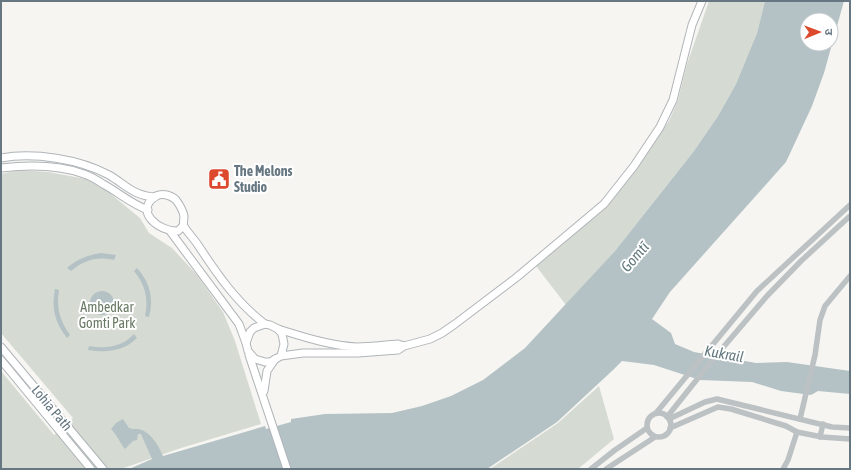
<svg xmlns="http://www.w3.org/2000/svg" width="851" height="470" font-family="'Asap Condensed','Noto Sans Devanagari',sans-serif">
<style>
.green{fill:#d5dad2}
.water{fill:#b4c2c5;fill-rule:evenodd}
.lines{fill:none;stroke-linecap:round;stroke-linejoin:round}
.major-casing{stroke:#b0b5b9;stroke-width:9}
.minor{stroke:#bcc1c4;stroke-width:5.5}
.major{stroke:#fff;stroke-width:7}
.labels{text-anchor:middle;stroke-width:4;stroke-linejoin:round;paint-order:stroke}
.poi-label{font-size:14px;font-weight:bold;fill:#667782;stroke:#fff;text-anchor:start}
.park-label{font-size:14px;fill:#6a7a64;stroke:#fff}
.street-label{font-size:14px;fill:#667782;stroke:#fff}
.water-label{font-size:15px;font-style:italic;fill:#62797f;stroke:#fff}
</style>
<rect width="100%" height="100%" fill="#f6f5f2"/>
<!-- green -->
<g class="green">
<path d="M709,1H765L757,33L736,84L718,116L694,151L615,251L566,305L536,266L596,216L608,205L635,169L669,121L678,100L687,64Z"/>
<path d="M19,170L48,172L86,179L107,191L140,218L149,233L172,248L197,275L223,312L235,341L261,424L181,448L121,469H1V371L54,435L73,418L1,333V174Z"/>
<path d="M599,386L614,439L578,469H490L558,423Z"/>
</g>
<!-- water -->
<g class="water">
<path d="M765,1H844L824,73L812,106L786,162L670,292L652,319L671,333L675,344L694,352L756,363L787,362L850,371V394L818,391L811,395L781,391L752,382L700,380L654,365L622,361L613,370L557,422L487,469H129L152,459L141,434H138L137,440L133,441L125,449C120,443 117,435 111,429L116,423L123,419L129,428C134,430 138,428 142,430C152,434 159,447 163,456L265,426L266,429L291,422V419L325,414L392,413L422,406L451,396L483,380L525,348L615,251L694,151L718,116L736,84L757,33ZM807,20H831V44H807Z"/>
<path d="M101,253L116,255L114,260C97,256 84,260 71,271L67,268C77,259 88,255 101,253Z"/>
<path d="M137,268C150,282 154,299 149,317L145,316C149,299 145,284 134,271Z"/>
<path d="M55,289L59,290C56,308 60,321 70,335L67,338C55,323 51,308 55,289Z"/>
<circle cx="102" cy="303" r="12"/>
<path d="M134,334L137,338C124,351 107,353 88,350L89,346C106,349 122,347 134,334Z"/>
</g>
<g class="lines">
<!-- major casing -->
<g class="major-casing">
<g id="major">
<path d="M1,158C34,152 79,159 109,175C126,185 134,196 155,197"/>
<path d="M1,168C27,165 59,165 84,174C90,176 97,180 103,184C118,192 131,204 148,210"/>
<path d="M183,226L178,231C159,232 133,211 156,196C163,193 171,195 176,200C179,204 183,211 184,216C184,221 182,224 185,228C189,234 194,239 198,245C217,274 237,303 265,324"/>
<path d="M170,231L239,324L246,343"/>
<path d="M278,329C304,337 331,346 357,347C371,347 384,345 398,344L404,346"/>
<path d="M1,347L103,469"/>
<path d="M249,355L287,469"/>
<path d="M281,356L284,344L282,334L278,329L270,325L265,324L254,328L250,332L246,343L248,351L255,359L265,362H270L281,356L303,353H358L398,350L404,346L430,339L442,333L455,324L517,277L604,204L634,166L660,127L673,100L692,25L702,1"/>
<path d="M1,360L91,469"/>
<path d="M264,391L267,371L275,359"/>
</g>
</g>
<!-- minor -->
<g class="minor">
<path d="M656,413L757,291L850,205"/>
<circle cx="659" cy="425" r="12"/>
<path d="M667,417L714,358L767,296L801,261L850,216"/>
<path d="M669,419L705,402L717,399L832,427L850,428"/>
<path d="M800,419L815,355L820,320L825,306L850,276"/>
<path d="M670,428L718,407L731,409L786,426L797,432L822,437L850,439"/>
<path d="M820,437L823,424"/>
<path d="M591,469L615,450L647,428"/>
<path d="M606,469L655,437"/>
<path d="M783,469L788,460L797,432"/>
</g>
<!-- major -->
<use href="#major" class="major"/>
</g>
<!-- icons -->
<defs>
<g id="civic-square" transform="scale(1.15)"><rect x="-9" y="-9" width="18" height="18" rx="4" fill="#dc492c" stroke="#fff"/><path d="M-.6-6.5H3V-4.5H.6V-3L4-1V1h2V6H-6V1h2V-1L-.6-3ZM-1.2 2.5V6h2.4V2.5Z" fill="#fff"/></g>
</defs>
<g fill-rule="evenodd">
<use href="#civic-square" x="219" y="179"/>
</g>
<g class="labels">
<!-- poi labels -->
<g class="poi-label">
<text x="234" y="176">The Melons<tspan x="234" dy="16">Studio</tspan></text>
</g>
<!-- park labels -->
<g class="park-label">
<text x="107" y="312">Ambedkar<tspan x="107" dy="16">Gomti Park</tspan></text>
</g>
<!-- street labels -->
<g class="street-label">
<text transform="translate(52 408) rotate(50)" y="5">Lohia Path</text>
</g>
<!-- water labels -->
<g class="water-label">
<text transform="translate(635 257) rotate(-49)" y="5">Gomtī</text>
<text transform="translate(724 354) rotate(10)" y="5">Kukrail</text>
</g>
</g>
<!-- border -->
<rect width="851" height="470" fill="none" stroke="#667782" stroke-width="4"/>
<!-- north arrow -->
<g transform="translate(819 32) rotate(89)"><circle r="19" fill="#ffffff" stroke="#c2c9cd"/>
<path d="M0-3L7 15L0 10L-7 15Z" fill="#dc492c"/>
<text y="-6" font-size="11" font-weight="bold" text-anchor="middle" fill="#667782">उ</text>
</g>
</svg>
